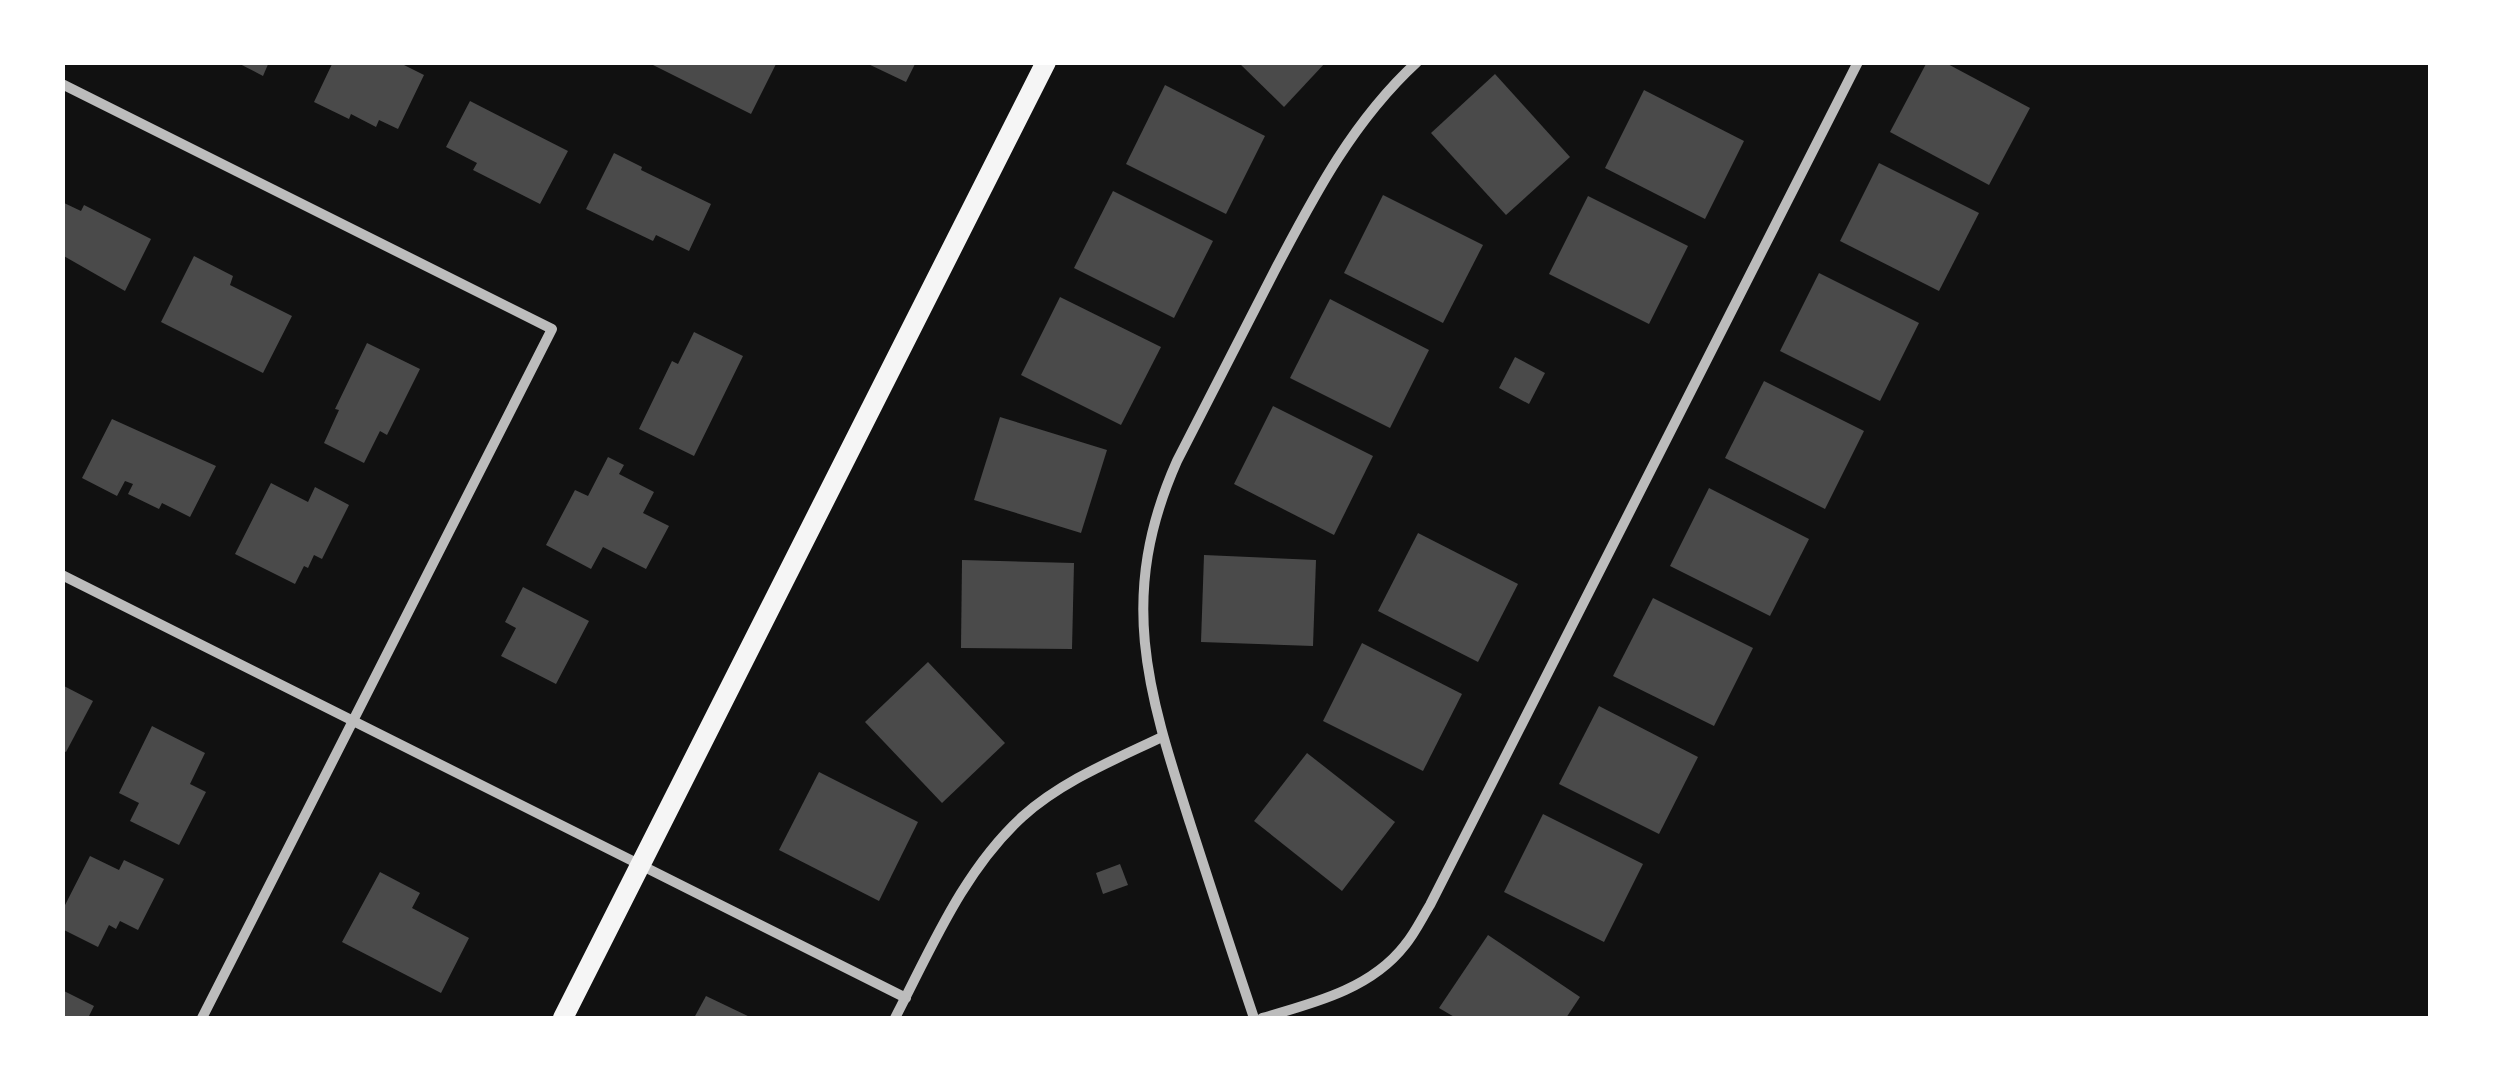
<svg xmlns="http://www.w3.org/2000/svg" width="2493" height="1081" font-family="'DM Sans',sans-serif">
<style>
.building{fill:#4a4a4a}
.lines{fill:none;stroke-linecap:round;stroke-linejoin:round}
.minor{stroke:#bcbcbc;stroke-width:10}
.secondary{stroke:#f5f5f5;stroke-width:20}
</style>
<rect width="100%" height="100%" fill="#111"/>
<!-- building -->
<g class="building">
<path d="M236,62H269L263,76Z"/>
<path d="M333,62H398L424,75L398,129L379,120L376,127L351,114L349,119L314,102Z"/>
<path d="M647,62H777L751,114Z"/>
<path d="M864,62H916L906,82Z"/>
<path d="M1238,62H1326L1284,107Z"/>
<path d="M1927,62H1944L2030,108L1989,185L1890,132Z"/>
<path d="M1495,74L1570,157L1506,215L1431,133Z"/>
<path d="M1165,85L1265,136L1226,214L1126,164Z"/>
<path d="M1644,90L1744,141L1705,219L1605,168Z"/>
<path d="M470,101L568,151L540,204L473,170L477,163L446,147Z"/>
<path d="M614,153L642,167L641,170L711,204L689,251L656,235L653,241L586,209Z"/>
<path d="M1879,163L1979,213L1939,291L1840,241Z"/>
<path d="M1113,191L1213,241L1174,318L1074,268Z"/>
<path d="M1383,195L1483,245L1443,323L1344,273Z"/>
<path d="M1588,196L1688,246L1649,324L1549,274Z"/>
<path d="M62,202L81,211L84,205L151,239L125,291L62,255Z"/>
<path d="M194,256L233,276L230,285L292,316L263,373L161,322Z"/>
<path d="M1819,273L1919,323L1880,401L1780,351Z"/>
<path d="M1060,297L1161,347L1121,425L1021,375Z"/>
<path d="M1330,299L1429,350L1390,428L1290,378Z"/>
<path d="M694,332L743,356L694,456L639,429L672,361L678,364Z"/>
<path d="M367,343L420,369L387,435L380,431L364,463L324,443L339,410L335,409Z"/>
<path d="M1515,357L1545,373L1529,404L1499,388Z"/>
<path d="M1764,381L1864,431L1825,509L1725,458Z"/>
<path d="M1273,406L1373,456L1334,535L1234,484Z"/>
<path d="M1000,417L1107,450L1081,533L974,500Z"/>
<path d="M112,419L216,466L190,517L162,503L159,509L128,494L133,484L125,481L117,496L82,478Z"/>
<path d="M608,457L624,465L619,474L654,492L643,513L669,526L646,569L603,547L591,569L546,545L575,490L588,496Z"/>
<path d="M271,483L308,502L315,487L349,505L322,559L314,555L308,568L304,566L295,584L235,554Z"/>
<path d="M1709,488L1809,539L1770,616L1670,566Z"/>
<path d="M1418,533L1518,584L1478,662L1378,611Z"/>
<path d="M1204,555L1316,560L1313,646L1201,642Z"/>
<path d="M962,560L1074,563L1072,649L961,648Z"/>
<path d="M523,587L589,621L556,684L501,656L516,628L505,622Z"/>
<path d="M1653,598L1753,648L1714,726L1613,676Z"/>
<path d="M1362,643L1462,694L1423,771L1323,721Z"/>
<path d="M928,662L1005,743L942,803L865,722Z"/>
<path d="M62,685L93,701L66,752L62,750Z"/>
<path d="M1599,706L1698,757L1659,834L1559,784Z"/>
<path d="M152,726L205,753L190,784L206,792L179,845L130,821L139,803L119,793Z"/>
<path d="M1307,753L1395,822L1342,891L1254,821Z"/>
<path d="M819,772L918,822L879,901L779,850Z"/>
<path d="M1543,814L1643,864L1604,942L1504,892Z"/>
<path d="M90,856L119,870L124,860L164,879L138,930L120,921L116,929L109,925L98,947L62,929V911Z"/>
<path d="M1120,864L1128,885L1103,894L1096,873Z"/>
<path d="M380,872L420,893L412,908L469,938L441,993L342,942Z"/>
<path d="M1488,935L1580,997L1566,1018H1456L1439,1008Z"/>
<path d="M62,990L94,1006L88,1018H62Z"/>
<path d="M706,996L752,1018H694Z"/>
</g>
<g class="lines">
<!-- minor -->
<g class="minor">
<path d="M62,84L552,329L202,1018"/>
<path d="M62,575L906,998"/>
<path d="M895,1018C931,949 963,871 1022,817C1062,781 1114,760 1162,737"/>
<path d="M1254,1018C1232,953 1211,888 1190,823C1147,689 1117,596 1177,461C1210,397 1242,333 1275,270C1315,194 1353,121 1417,62"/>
<path d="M1262,1018C1314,1003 1371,989 1405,945C1415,933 1422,918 1430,905L1858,62"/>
</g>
<!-- secondary -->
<path class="secondary" d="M563,1018L1046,62"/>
</g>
<!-- border -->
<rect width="2493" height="1081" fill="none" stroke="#ffffff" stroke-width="130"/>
</svg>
